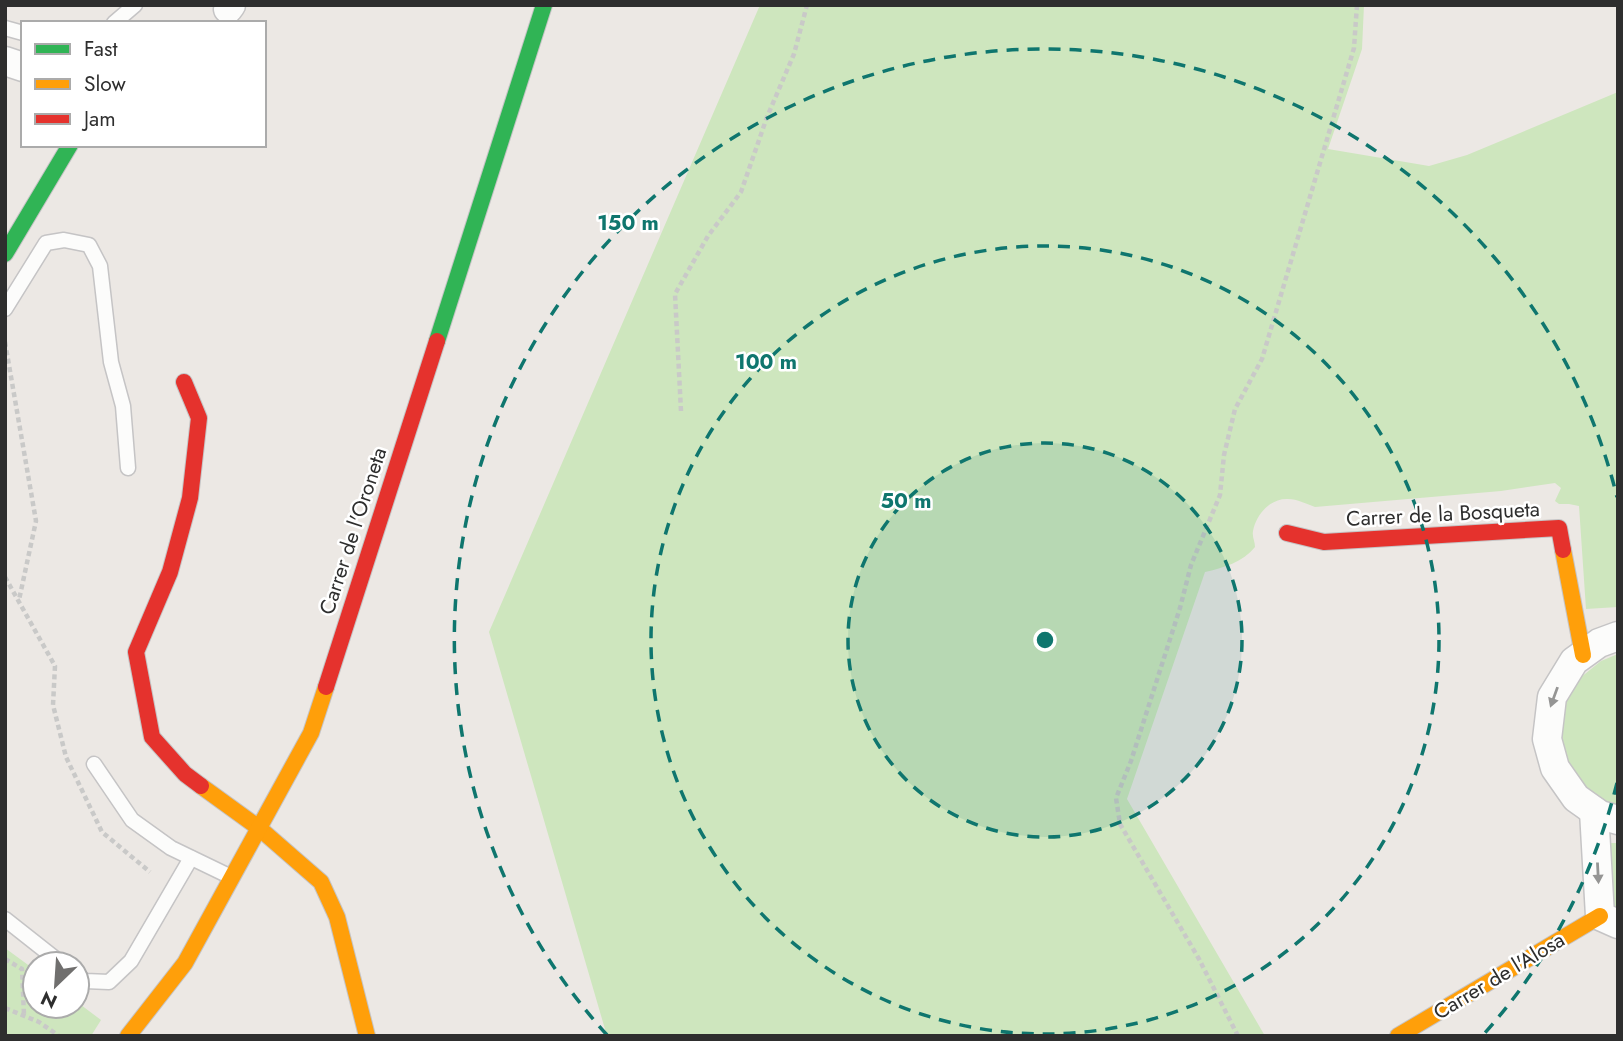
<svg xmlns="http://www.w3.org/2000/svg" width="1623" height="1041" font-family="Jost,sans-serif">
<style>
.green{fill:#cee6be}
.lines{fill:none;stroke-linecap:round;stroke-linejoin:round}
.lane-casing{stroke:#c5c4c5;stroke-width:17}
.street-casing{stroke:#c5c4c5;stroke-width:31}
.fast-casing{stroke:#c5c4c5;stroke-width:18}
.slow-casing{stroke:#c5c4c5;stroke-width:18}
.jam-casing{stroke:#c5c4c5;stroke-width:18}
.path{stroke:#c9c9c8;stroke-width:4.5;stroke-dasharray:5 3.5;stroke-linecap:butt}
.lane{stroke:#fcfcfb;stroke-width:14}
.street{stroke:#fcfcfb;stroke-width:28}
.fast{stroke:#30b455;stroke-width:16}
.slow{stroke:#ff9f0a;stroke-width:16}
.jam{stroke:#e5322d;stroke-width:16}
.oneway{fill:#959594}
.ring{fill:none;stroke:#0f766e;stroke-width:3.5;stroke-dasharray:12 9}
.labels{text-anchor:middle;stroke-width:5;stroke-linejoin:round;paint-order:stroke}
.street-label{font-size:21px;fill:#2e2e2e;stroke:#fff}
.centre{fill:#0f766e;stroke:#fff;stroke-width:3.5}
.ring-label{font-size:21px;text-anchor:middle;font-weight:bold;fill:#0f766e;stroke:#fff;stroke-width:5;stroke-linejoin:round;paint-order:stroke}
</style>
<rect width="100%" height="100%" fill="#ece8e4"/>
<!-- green -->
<g class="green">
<path d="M760,5H1364L1362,49L1328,149L1429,166L1467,155L1618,92V607L1586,609L1579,506L1569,504H1559L1555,501L1561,488L1555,483L1501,491L1315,507C1307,504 1297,499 1288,499C1270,498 1256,515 1253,531C1252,538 1255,541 1255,547C1243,562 1223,568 1205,572L1127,799L1265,1036H607L489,632Z"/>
<path d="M1618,654V815L1592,802L1561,756L1559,727L1565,701L1580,678L1601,661Z"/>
<path d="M1608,843H1618V916L1613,917Z"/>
<path d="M5,948L35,970V1006H77V1002L101,1020L91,1036H5Z"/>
</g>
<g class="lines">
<!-- lane casing -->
<g class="lane-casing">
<g id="lane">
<path d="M114,23L135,5"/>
<path d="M5,28L23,33"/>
<path d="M5,309L46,243L64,240L89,245L100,266L111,362L123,406L128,468"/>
<path d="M94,764L132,820L171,848L229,876"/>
<path d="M5,919L62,964"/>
<path d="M77,975L85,981L109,982L131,961L191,858"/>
</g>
</g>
<!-- street casing -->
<g class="street-casing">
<g id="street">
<path d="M228,9L231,5"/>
<path d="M5,61L23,67"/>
<path d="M1618,636L1599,643L1574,661L1552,697L1547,739L1555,768L1576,798L1600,815L1618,820"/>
<path d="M1594,811L1600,916L1618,924"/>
</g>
</g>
<!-- fast casing -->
<g class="fast-casing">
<g id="fast">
<path d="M5,254L70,145"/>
<path d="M437,341L544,5"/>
</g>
</g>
<!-- slow casing -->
<g class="slow-casing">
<g id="slow">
<path d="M1563,550L1583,655"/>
<path d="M201,786L259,828L321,882L337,917L367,1036"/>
<path d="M128,1036L185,963L311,733L326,687"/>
<path d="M1398,1036L1600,916"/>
</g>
</g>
<!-- jam casing -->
<g class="jam-casing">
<g id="jam">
<path d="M184,382L199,418L190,498L170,572L136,652L152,737L185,774L201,786"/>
<path d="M1287,533L1324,542L1559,528L1563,550"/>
<path d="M326,687L437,341"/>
</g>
</g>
<!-- path -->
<g class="path">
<path d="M5,342L36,521L19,600"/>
<path d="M681,411L675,294L708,236L741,192L767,117L794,54L807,5"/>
<path d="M5,577L55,666L53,705L66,757L102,832L150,872"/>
<path d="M5,959L22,969L24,1015"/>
<path d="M5,1008L39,1022L59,1036"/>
<path d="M1238,1036L1199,959L1120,824L1116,798L1131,761L1180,608L1191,565L1220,495L1224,455L1235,409L1262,359L1354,48L1357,5"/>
</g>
<!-- lane -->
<use href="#lane" class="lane"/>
<!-- street -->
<use href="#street" class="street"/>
<!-- fast -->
<use href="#fast" class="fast"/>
<!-- slow -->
<use href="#slow" class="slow"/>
<!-- jam -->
<use href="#jam" class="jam"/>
</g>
<!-- one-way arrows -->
<defs><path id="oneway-solid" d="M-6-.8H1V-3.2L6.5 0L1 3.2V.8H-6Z" transform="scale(1.75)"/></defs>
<g class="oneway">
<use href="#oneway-solid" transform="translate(1554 697) rotate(110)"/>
<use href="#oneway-solid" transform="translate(1598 873) rotate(87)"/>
</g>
<!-- distance rings -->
<circle cx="1045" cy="640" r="197" fill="#0f766e" fill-opacity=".12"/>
<g class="ring">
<circle cx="1045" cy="640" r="197"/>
<circle cx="1045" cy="640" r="394"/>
<path d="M1617 783A590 590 0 0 1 1483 1035M607 1035A590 590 0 1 1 1617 497"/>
</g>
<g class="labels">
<!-- street labels -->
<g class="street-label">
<text transform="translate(1443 514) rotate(-3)" y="7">Carrer de la Bosqueta</text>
<text transform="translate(353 531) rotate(-72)" y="7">Carrer de l'Oroneta</text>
<text transform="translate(1499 976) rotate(-31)" y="7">Carrer de l'Alosa</text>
</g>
</g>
<circle cx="1045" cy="640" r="10" class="centre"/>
<g class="ring-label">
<text x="628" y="230">150 m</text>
<text x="766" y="369">100 m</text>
<text x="906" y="508">50 m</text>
</g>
<!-- border -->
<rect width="1623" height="1041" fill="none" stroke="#2e2e2e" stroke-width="14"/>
<!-- legend -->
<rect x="21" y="21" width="245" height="126" fill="#ffffff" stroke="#ababab" stroke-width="2"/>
<rect x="35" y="44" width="35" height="10" fill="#30b455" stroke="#ababab" stroke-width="2"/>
<text x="84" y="56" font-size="21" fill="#2e2e2e">Fast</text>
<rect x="35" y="79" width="35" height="10" fill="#ff9f0a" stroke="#ababab" stroke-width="2"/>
<text x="84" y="91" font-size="21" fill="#2e2e2e">Slow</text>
<rect x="35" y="114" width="35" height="10" fill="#e5322d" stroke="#ababab" stroke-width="2"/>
<text x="84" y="126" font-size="21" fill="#2e2e2e">Jam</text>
<!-- north arrow -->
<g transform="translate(56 985) rotate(205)"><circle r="33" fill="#ffffff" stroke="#ababab" stroke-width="2"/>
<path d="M0-5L12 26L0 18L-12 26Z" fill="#706f6e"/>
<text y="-10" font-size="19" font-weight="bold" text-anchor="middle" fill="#2e2e2e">N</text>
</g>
</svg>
